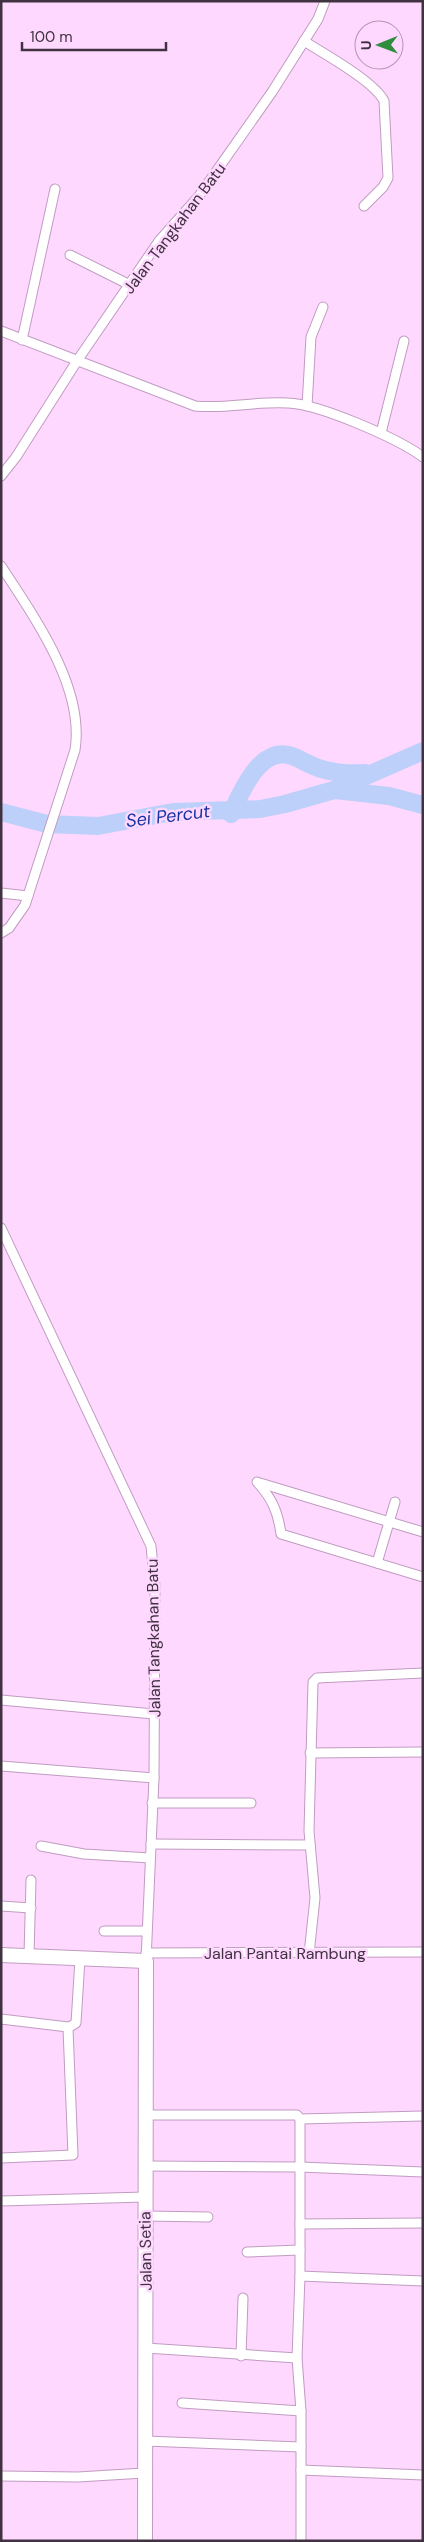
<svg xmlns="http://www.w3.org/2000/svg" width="424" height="2542" font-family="'DM Sans',sans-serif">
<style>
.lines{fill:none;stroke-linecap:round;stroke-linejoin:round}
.river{stroke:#bdd0f9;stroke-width:18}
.minor-casing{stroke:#c09cc0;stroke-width:11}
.primary-casing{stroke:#c09cc0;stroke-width:16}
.minor{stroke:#fff;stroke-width:9}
.primary{stroke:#fff;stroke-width:14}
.labels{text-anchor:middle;stroke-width:5;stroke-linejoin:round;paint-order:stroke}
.street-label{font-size:16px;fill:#413241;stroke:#ffd8ff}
.water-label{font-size:18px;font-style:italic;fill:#1633a3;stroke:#ffd8ff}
</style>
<rect width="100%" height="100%" fill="#ffd8ff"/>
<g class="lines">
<!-- river -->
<g class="river">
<path d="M335,790L389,796L423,805"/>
<path d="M1,812L47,824L98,826L173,812L260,809L285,804L334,790L423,751"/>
<path d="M231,814C240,794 259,748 288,755C296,756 301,761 309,764C326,773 346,774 365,773"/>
</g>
<!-- minor casing -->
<g class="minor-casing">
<g id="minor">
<path d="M304,41C324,54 374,81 384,101L388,178L383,187L364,206"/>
<path d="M70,255L130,285"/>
<path d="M1,331L195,406C226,409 257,401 288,403C319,404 397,438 423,457"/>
<path d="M22,340L55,189"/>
<path d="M307,406L311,337L323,307"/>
<path d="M381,433L404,341"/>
<path d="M1,476L16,457L77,361L159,241L199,196L272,92L318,19L325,1"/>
<path d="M1,566C34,617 85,687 75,750L25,905L9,928L1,933"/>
<path d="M1,893L28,896"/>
<path d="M1,1228L151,1546L155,1586L154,1778L146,1961"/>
<path d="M257,1482C272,1498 278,1512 281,1534L423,1577"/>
<path d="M260,1483L423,1532"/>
<path d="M377,1563L395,1502"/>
<path d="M1,1700L154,1714"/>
<path d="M310,1753L423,1752"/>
<path d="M1,1766L154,1778"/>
<path d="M152,1803H251"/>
<path d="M151,1844L310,1845"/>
<path d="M41,1846L84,1854L150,1858"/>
<path d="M1,1906L31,1908"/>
<path d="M104,1931H146"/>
<path d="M146,1953L423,1952"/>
<path d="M309,1954L315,1898L309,1831L313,1682L317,1678L423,1673"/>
<path d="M29,1955L31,1880"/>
<path d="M1,2019L68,2027"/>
<path d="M146,2115H297L300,2119L423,2116"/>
<path d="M300,2119V2276L297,2358L301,2411V2541"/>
<path d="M1,2158L73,2155L68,2028L76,2023L80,1959"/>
<path d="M145,2166L300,2167L423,2172"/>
<path d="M1,2201L145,2197"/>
<path d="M145,2216L208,2217"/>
<path d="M300,2224L423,2223"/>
<path d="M247,2252L300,2250"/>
<path d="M300,2276L423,2281"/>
<path d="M146,2348L297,2358"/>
<path d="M241,2356L243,2298"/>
<path d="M182,2403L301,2411"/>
<path d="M145,2441L301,2447"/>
<path d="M301,2470L423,2475"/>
<path d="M1,2476L78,2477L144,2473"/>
</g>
</g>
<!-- primary casing -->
<g class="primary-casing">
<path id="primary" d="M1,1955L146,1961L145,2541"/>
</g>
<!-- minor -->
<use href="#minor" class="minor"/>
<!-- primary -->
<use href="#primary" class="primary"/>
</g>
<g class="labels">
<!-- street labels -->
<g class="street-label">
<text transform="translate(174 228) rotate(-53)" y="6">Jalan Tangkahan Batu</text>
<text transform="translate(153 1638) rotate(-91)" y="6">Jalan Tangkahan Batu</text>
<text x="285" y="1959">Jalan Pantai Rambung</text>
<text transform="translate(145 2251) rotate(-91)" y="6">Jalan Setia</text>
</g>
<!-- water labels -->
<g class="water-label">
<text transform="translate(168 816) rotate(-7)" y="6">Sei Percut</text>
</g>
</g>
<!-- border -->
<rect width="424" height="2542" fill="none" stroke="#413241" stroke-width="5"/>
<!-- north arrow -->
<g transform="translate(379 45) rotate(269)"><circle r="24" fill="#ffd8ff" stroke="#b396b3"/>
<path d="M0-4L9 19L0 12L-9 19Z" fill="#318d3e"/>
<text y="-8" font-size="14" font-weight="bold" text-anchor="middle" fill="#413241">U</text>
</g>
<!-- scale -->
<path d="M22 42v8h144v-8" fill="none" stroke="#413241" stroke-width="2.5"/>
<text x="30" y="42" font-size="15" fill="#413241" stroke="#ffd8ff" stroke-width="4" paint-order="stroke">100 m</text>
</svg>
